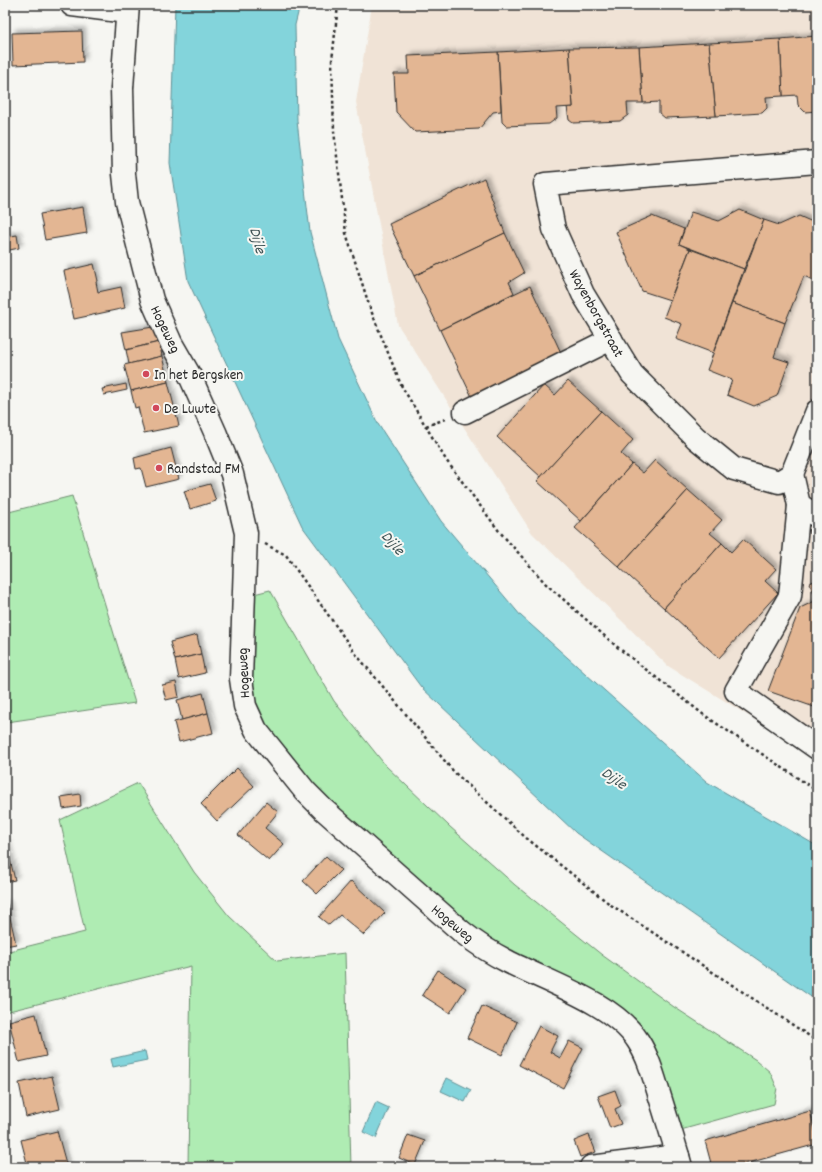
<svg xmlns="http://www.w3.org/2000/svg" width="822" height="1172" font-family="Dekko,sans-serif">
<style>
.built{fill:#f0e3d6}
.green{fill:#afecb3;stroke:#6d8c6f}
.water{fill:#83d4db;stroke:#609095}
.building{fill:#e3b693;stroke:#2b2b2b;filter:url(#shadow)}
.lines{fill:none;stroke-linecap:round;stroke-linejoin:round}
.minor-casing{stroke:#2b2b2b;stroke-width:25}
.path{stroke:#2b2b2b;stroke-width:2.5;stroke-dasharray:3 3;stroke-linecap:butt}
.minor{stroke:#f6f6f2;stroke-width:22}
.poi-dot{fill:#d1495b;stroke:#f6f6f2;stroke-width:1.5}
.labels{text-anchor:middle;stroke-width:4;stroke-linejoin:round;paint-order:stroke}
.street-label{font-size:15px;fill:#2b2b2b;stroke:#f6f6f2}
.poi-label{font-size:15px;fill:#2b2b2b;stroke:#f6f6f2;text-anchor:start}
.water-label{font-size:16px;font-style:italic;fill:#415557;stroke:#f6f6f2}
</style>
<defs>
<filter id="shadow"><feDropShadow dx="3.5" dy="-3.5" stdDeviation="2" flood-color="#0004"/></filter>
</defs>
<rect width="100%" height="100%" fill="#f6f6f2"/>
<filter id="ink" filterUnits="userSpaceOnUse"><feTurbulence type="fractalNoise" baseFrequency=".025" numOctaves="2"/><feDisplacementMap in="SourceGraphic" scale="8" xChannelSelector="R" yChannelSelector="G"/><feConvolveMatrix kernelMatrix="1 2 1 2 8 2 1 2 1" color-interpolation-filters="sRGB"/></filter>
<g filter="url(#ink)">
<!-- built -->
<path class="built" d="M372,5H817V758L668,666L532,533L398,325L356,102Z"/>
<!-- green -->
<g class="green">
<path d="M72,496L135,703L7,722L9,626L5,617V513Z"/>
<path d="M270,590L334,701L386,766L449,826L515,885L602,955L674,1007L756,1060L770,1072L777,1088L774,1104L677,1131L650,1050L483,941L292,767L250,702V595Z"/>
<path d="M138,783L194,872L229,916L277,961L345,953L351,1167H188L191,966L5,1012V952L85,932L60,820Z"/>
</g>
<!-- water -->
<g class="water">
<path d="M175,5H300L295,25L297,121L310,232L338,339L378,424L441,521L521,616L707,782L817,846V1001L576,833L421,687L302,526L188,281L170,163Z"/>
<path d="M145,1051L147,1060L113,1067L111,1059Z"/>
<path d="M447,1078L471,1090L465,1102L441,1091Z"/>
<path d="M376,1102L389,1108L376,1138L363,1132Z"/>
</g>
<!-- building -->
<g class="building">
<path d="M82,31L83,62L13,65L12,33Z"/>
<path d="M817,36V111L805,112L798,105L797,95L783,96L780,39Z"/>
<path d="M780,39L783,96L766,97L767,108L762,113L716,116L709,43Z"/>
<path d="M709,43L716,116L665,118L659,113V102L643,103L639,47Z"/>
<path d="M639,47L643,103H627L628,115L620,121L573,123L569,120L567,107H573L569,48Z"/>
<path d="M569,48L573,107L556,108L557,118L549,124L506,126L502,122L498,52Z"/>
<path d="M498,52L501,111L493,112L479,129L415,132L396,112L394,74H409L408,56Z"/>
<path d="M484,178L505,233L414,276L389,224Z"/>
<path d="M83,207L87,233L45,240L40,214Z"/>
<path d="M740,210L764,220L744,269L679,244L691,212L719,221Z"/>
<path d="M652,216L684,229L679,244L690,249L670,300L642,291L616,232Z"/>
<path d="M799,216L817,224V282L804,276L785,323L732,303L764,220L779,225Z"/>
<path d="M505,233L524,273L509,282L514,293L440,330L414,276Z"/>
<path d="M17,235L19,248L5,251V237Z"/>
<path d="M690,249L744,269L713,353L676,339L682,324L664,317Z"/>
<path d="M94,264L98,281L96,282L98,292L121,287L125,308L74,319L64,271Z"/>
<path d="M530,286L563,357L473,399L440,330Z"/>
<path d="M732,303L785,323L774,357L789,362L777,396L754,406L727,395L732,380L707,370Z"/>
<path d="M153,327L159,342L126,350L122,332Z"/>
<path d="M159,342L162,356L129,364L126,350Z"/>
<path d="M162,356L168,382L131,391L124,365Z"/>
<path d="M568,381L601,411L541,477L497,437L544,385L555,395Z"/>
<path d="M168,382L179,426L144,433L138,407L135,408L131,391Z"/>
<path d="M126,384L127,390L104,395L102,389Z"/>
<path d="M601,411L633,440L621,454L632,464L581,521L537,481Z"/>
<path d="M171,448L179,479L146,487L141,468L136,469L134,458Z"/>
<path d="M655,460L688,490L619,567L575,528L632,464L643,473Z"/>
<path d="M210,484L216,501L190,509L184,491Z"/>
<path d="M688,490L722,520L710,533L722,543L664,608L619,567Z"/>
<path d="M743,539L776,569L765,581L778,593L719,658L664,608L722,543L731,552Z"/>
<path d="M817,580V599L809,583Z"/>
<path d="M817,600V708L768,691L800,608Z"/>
<path d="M197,635L201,654L175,660L170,642Z"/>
<path d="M201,654L205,673L179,679L175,660Z"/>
<path d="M176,682L179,697L166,700L162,685Z"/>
<path d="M203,693L208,713L182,720L177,700Z"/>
<path d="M208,713L213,733L179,742L174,722Z"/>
<path d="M237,768L254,786L217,821L201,804Z"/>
<path d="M80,794L81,806L63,809L61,797Z"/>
<path d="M266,802L278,812L265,828L284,844L269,861L238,835Z"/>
<path d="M5,843H6L15,880L5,882Z"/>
<path d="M326,856L341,870L317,894L303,881Z"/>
<path d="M351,881L385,913L364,935L340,915L329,925L319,917Z"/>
<path d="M5,904H7L16,944L5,946Z"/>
<path d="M438,970L466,988L450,1013L422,995Z"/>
<path d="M482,1006L517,1022L502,1055L467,1038Z"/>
<path d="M36,1014L46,1056L19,1062L9,1021Z"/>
<path d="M539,1026L558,1036L550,1052L560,1058L569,1041L583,1048L563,1088L519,1065Z"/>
<path d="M52,1076L60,1109L26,1117L19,1083Z"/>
<path d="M615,1090L621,1106L615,1109L621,1124L610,1128L598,1096Z"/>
<path d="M810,1111L817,1138V1144L734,1167H712L705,1141Z"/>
<path d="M57,1131L67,1167H28L21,1140Z"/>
<path d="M408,1135L425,1141L415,1165L399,1158Z"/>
<path d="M589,1135L596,1152L580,1157L574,1141Z"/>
</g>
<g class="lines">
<!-- minor casing -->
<g class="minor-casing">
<g id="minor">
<path d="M72,5L127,12"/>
<path d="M128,5L122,88L124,174L127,202L152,300L171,343L190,376L215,432L232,474L246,533L241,679L245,706L256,730L305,791L323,809L462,932C476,943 491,953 507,961C547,982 614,1003 638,1041C649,1058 654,1078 660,1097C667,1120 675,1144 681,1167"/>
<path d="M817,162L545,184L554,229L583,294L632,374L696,438L734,469L779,482L792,474L817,411"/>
<path d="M465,412L611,339"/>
<path d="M792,474L799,505L790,596L736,691L817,748"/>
<path d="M799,505L817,516"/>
<path d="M591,1167L678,1156"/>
</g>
</g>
<!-- path -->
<g class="path">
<path d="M338,5L332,61L334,131L346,233L370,308L401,385L446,460L499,531L546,584L616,646L704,715L817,791"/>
<path d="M426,426L446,419"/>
<path d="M265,544L286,555L355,653L454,772L525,837L611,905L817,1041"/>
</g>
<!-- minor -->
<use href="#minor" class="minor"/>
</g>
</g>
<!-- markers -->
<g class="poi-dot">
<circle cx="146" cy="374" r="4"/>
<circle cx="156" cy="408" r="4"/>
<circle cx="159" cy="468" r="4"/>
</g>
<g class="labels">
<!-- street labels -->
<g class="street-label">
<text transform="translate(597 313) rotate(61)" y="5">Wayenborgstraat</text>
<text transform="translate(166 329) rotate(64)" y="5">Hogeweg</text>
<text transform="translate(243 673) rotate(-93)" y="5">Hogeweg</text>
<text transform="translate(453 923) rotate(40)" y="5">Hogeweg</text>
</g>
<!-- poi labels -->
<g class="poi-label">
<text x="154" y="379">In het Bergsken</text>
<text x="164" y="413">De Luwte</text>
<text x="167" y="473">Randstad FM</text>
</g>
<!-- water labels -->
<g class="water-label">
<text transform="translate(259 240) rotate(76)" y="6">Dijle</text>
<text transform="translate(394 542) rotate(48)" y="6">Dijle</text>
<text transform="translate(615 777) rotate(36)" y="6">Dijle</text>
</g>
</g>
<!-- margin -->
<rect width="822" height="1172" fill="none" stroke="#f6f6f2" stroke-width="20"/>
<rect x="10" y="10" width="802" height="1152" fill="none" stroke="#2b2b2b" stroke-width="1.5" filter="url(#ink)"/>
</svg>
